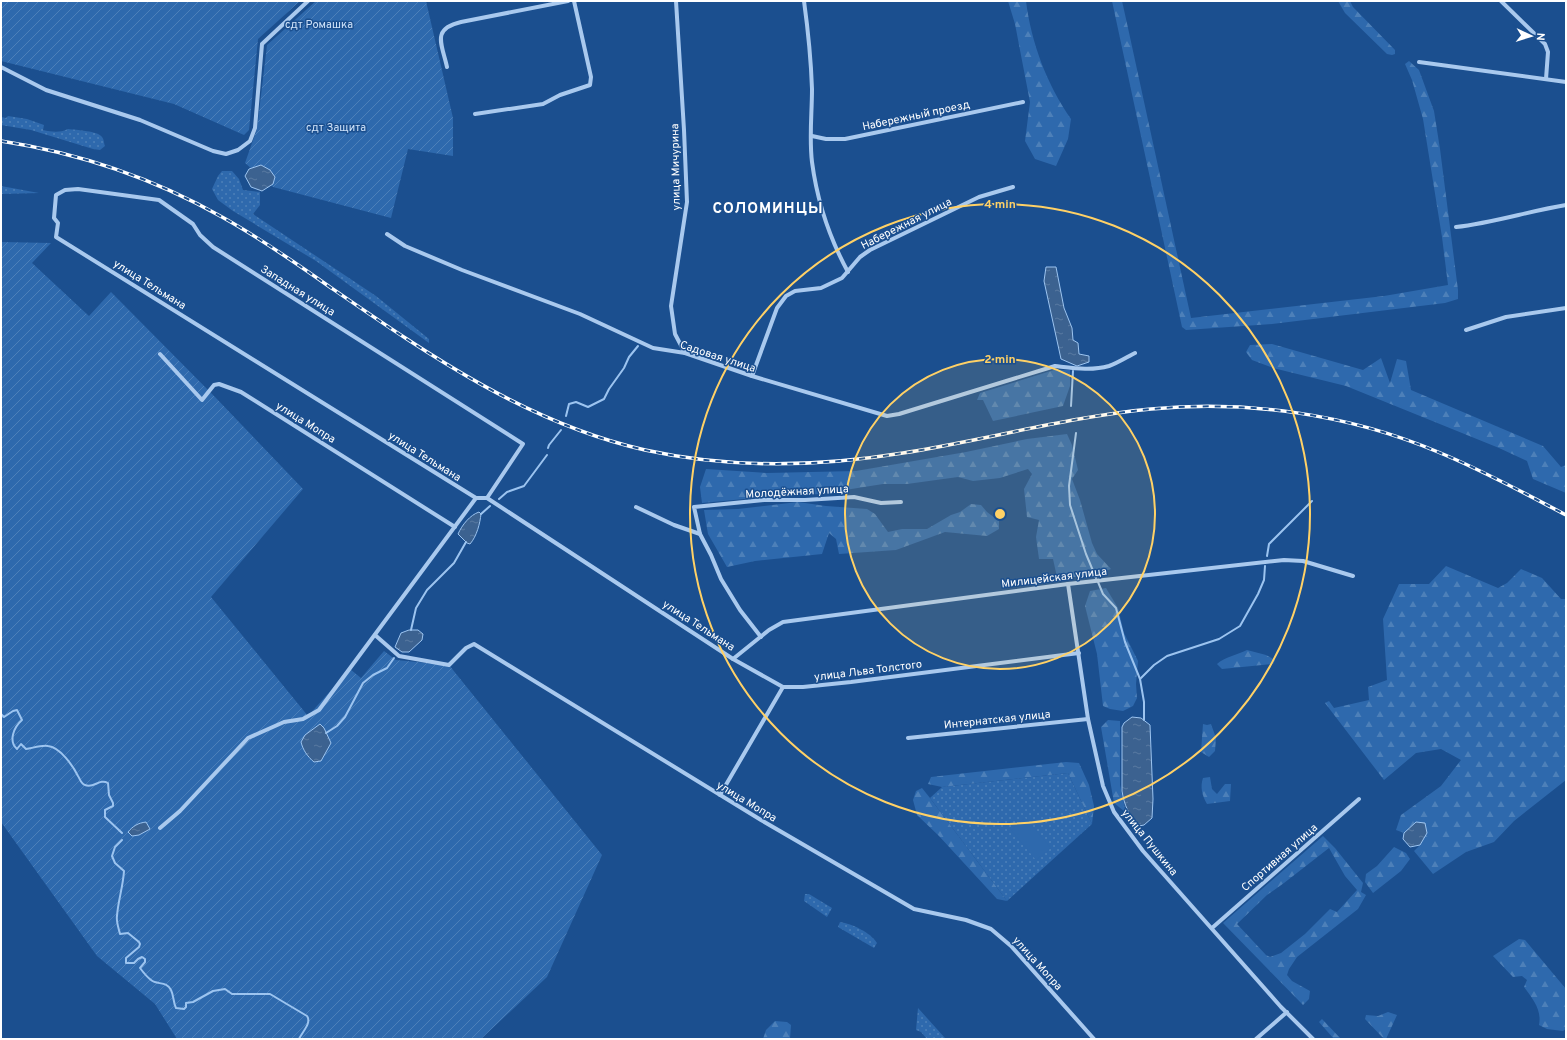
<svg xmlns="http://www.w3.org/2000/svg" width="1567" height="1040" font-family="Overpass,sans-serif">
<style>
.grass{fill:url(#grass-dots)}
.forest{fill:url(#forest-firs);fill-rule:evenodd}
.garden{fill:url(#garden-furrows)}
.pitch{fill:#2e69ad}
.water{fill:url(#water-ripples);stroke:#9cc4f0}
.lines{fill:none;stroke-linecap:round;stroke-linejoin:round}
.stream{stroke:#9cc4f0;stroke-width:2}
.street{stroke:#a9c9ee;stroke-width:4}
.rail-casing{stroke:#fff;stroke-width:3.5}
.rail{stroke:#1b4f8f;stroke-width:2;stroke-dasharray:6;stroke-linecap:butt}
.ring{fill:none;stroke:#ffd166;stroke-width:2}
.labels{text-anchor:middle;stroke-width:3;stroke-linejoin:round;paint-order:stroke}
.park-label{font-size:11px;fill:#cfe3fa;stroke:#1b4f8f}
.street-label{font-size:11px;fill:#fff;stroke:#1b4f8f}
.district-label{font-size:15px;font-weight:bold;letter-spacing:1px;fill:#fff;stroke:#1b4f8f}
.centre{fill:#ffd166;stroke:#1b4f8f;stroke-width:2}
.ring-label{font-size:12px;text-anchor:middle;font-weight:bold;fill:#ffd166;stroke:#1b4f8f;stroke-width:3;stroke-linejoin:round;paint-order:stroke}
</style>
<defs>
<pattern id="grass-dots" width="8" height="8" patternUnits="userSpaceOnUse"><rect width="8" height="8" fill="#2e69ad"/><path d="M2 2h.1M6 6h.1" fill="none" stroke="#4d80b9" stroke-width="1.8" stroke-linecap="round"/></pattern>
<pattern id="forest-firs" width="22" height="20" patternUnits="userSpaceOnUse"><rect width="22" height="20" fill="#2e69ad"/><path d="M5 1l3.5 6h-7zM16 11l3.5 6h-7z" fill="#4d80b9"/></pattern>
<pattern id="garden-furrows" width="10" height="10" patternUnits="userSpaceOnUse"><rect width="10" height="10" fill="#2e69ad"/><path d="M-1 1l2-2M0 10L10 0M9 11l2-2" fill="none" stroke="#4d80b9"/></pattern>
<pattern id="water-ripples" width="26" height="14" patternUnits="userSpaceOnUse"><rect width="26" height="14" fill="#3c6290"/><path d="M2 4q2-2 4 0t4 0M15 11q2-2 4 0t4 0" fill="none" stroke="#597aa1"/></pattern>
</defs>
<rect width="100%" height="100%" fill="#1b4f8f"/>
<!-- grass -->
<g class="grass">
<path d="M8,116L27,119L44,125L43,130C52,132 60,133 68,129C76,130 98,131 102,137C104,139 104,144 105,146L100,150L93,149L31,130L1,125V117L6,118Z"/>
<path d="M222,171H232L239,179L243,190L260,192V205L253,214L376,296L429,339V343L316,261L233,211L218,200L212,189L218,176Z"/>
<path d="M1,186L39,193L1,194Z"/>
<path d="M1068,773L1092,824L1007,901L930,798L942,787Z"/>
<path d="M805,894H809L832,908L827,917L804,901Z"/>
<path d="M840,922C852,924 870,932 877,943L874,948L838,927Z"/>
<path d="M918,1008L945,1038L944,1039H927L921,1032L916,1030Z"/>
</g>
<!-- forest -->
<g class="forest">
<path d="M1008,1H1026C1031,42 1047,85 1071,119L1068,139L1056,166L1035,159L1025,141L1030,102L1015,24Z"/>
<path d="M1112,1H1122L1128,28L1191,318L1384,296L1448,285L1442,237L1423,119L1412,80L1405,64L1409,61L1419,70L1434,111L1440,149L1458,290V299L1445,303L1272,324L1186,330L1182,327Z"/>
<path d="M1338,1H1350L1353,7L1395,50V54L1392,55L1387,54L1345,13Z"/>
<path d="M1272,344L1363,370L1381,358L1390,383L1397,359L1406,361L1411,390L1543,446L1561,467L1566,465V493L1533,479L1527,461L1499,448L1346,386L1273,368L1252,360L1246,352L1250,345Z"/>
<path d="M1054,370H1070V386L1063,406L993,421L983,400H977L980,393Z"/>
<path d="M1067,434L1072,445L1078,470L1072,479L1080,500L1092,543L1097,554L1111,569L1088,577H1057L1053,559H1039L1036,537L1039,520L1027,517L1024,489L1032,474L1028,469L1000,478L973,481L958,477L907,484H883L820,494L744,499L702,503L700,487L706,469L767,473L856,471L966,452L1027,439Z"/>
<path d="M798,502L826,506L867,509L875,514L888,532L902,529H927L951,515L960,512L971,504L981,505L987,512L999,521V529L987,536L945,532L896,550L839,554L836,539L829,533L822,554L755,561L727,567L708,534L704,510L738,509Z"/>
<path d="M1446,566L1498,588L1507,583L1521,569L1542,578L1561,599H1566V780L1514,821L1494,842L1466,852L1433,874L1414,851L1420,845L1416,822L1404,833L1396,830L1401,815L1441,786L1461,760L1441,749L1416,753L1384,780L1325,703L1329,701L1334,708L1369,700L1368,687L1387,680L1383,619L1399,584H1429Z"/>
<path d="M1106,588L1118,608L1124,633L1138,661L1136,684L1137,698L1133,706L1123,711L1110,709L1103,706L1097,654L1085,606L1090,591Z"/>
<path d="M1247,650L1266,655L1275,660L1273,664L1222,669L1217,664C1225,657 1237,655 1247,650Z"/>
<path d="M1108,720L1120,721V785L1125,809L1124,811L1114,803L1101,727Z"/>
<path d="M1203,724L1207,725L1211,724L1216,738L1215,751L1209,757L1201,752Z"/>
<path d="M1066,762L1079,763L1089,785L1094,806L1092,824L1068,773L942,787L928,784L931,777Z"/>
<path d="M1210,777L1212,789L1217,794L1225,784H1231L1230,801L1207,804C1202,795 1200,787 1203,778Z"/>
<path d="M922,788L930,798L1007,901L997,899L939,836L917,815L913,800L916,791Z"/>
<path d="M1323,836L1335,848L1363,883L1361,892L1366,895L1358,909L1297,957L1289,969L1287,975L1292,981L1310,991L1309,999L1303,1005L1223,923ZM1329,848L1345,876L1357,890L1337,912L1330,909L1305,934L1281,953L1270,957L1266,955L1237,924L1267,895L1284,883Z"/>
<path d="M1394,847L1406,853L1410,859L1401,871L1373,893L1365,882L1366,874L1377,866Z"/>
<path d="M1519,939L1525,940L1566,989V1029L1563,1031L1547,1029L1539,1025C1542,1010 1533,999 1524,987L1527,980L1522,976L1513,977L1493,956Z"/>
<path d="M1388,1012L1397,1015L1386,1039H1384L1365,1019L1366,1015L1378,1016Z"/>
<path d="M1322,1019L1341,1039H1334L1319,1022Z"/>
<path d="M775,1021L787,1022L791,1025L790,1039H763L766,1030Z"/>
</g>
<!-- garden -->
<g class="garden">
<path d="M1,1H300L258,39L249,130L244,135L174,104L1,61Z"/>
<path d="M316,1H426L453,118V156L408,149L391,218L273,187L245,163L257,129L267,45Z"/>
<path d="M1,242L51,243L32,263L89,316L111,292L216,398L303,489L211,597L308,716L350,669L361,678L384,651L396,660L449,665L602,855L547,977L481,1039H177L155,1004L97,956L1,822Z"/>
</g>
<!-- pitch -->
<path class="pitch" d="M1025,818L1051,848L1036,860L1011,830Z"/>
<!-- water -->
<g class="water">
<path d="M261,165L270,170L275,177L273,184L262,191L251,187L245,176L249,169Z"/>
<path d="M1046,267H1056L1064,308L1072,328L1073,340L1078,343L1079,354L1089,356V362L1077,366L1061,359L1044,281Z"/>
<path d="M479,512L481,514C480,523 477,536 470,544L467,543L458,534C462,525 470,515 479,512Z"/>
<path d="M409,630H418L423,634L422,640L409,652H402L395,647L401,633Z"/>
<path d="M1132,717L1141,718L1150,725L1153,799L1152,818L1144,825L1139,826C1129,817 1124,804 1122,791V727L1124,723Z"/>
<path d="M320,724L324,728L331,743L321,761L314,762C307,756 303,750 301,742L305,735Z"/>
<path d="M146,822L150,829L139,835L132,836L128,832C133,826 138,823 146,822Z"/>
<path d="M1416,822L1425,823L1427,833L1420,845L1410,847L1403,839L1404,833Z"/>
</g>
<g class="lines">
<!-- stream -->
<g class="stream">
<path d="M1071,406L1073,371"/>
<path d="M566,416L569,404L576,402L588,407L604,399L609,389L624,368L629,357L638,346"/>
<path d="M1076,433L1069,486L1070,505L1086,554L1096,578"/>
<path d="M548,448L549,445L561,430"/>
<path d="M499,499L507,492L524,486L547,455"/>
<path d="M481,514L490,506"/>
<path d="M1267,556L1269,544L1312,501"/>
<path d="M1098,582L1103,594L1116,608L1125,642L1140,679L1144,702V720"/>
<path d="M411,630L416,608L427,590L454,563L466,542"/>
<path d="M1140,679L1154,665L1167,656L1219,639L1240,626L1258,594L1264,580L1265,566"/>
<path d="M1,714L4,717L13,711L17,710L22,720C14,727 8,741 17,749L21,744L26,749C33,748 41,745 48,746C60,747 73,766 78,776C80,779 81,784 85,785C94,789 99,778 108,783L109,795L113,803V806L105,810V817L122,833"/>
<path d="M326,733L337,726L345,717L363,683L373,675L387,668L394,658"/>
<path d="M122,840L115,847L112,856L115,863L124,871C123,887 118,901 117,916C116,922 119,929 120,934L128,933L139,942L140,944L139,947L126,958V963H134L138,959L142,957L145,959V962L140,968C143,972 147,977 151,980C157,985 167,981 171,990C174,996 173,1002 176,1008L184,1009L186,1007V1003L193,1002L213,991L225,989L232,994H270L307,1016C312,1023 302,1032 299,1039"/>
</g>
<!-- street -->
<g class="street">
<path d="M676,1L684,130L687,202L671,306L675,334L685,353"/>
<path d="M804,1C808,30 811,60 812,89C812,113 809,138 812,162C817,200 830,239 848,272"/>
<path d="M1501,1L1545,44L1548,52L1546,79"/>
<path d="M1419,62L1566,82"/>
<path d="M1,67L46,90L140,120L213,151L226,154L238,150L250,141L255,128L262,44L308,1"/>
<path d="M447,67C442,44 431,29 461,22L568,1"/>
<path d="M475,114L543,104L560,95L590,85L591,77L574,1"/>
<path d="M812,136L826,139H845L1023,102"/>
<path d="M1456,227C1493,223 1529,211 1566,205"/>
<path d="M387,234L405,246L462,270L580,314L653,348L685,353L752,376L887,416L899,414L1055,366C1073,368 1091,371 1109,366C1118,363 1127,357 1135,353"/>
<path d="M1466,330L1506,317L1566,308"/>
<path d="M160,354L202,400L214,385L219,384L241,392L455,527"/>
<path d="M752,376L777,308L786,296L795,291L821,288L842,278L860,257L870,250L979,197L1013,187"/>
<path d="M487,498L523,444L213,247L200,235L193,224L159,200L78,189L65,190L56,195L54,218L58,223L56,237L476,498H487L733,659L783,687"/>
<path d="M636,507L674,525L700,534L711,555L721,579L740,610L761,637"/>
<path d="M700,534L694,507L764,500H805L854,497L881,503L901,502"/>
<path d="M1068,584L1088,719L1103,786L1114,812L1143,851L1281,1007L1313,1039"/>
<path d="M375,635L399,656L449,665L466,648L474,644L761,820L914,909L966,920L991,929L1011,946L1094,1039"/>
<path d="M733,659L769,630L783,622L1068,584L1284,560L1303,561L1353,576"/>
<path d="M908,738L1088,719"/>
<path d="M720,795L783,687H803L851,682L1079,653"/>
<path d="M160,828L180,811L248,738L284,722L303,719L319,710L476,498"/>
<path d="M1212,928L1359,799"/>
<path d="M1256,1039L1287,1012"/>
</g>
<!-- rail casing -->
<g class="rail-casing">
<path id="rail" d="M1,141C79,153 153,178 222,217C258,237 293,261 327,285C426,353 526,423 645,450C731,469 817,467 903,453C986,440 1067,417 1151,409C1248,400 1348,414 1438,452C1482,470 1524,493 1566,515"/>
</g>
<!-- rail -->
<use href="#rail" class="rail"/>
</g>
<!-- distance rings -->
<circle cx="1000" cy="514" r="155" fill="#ffd166" fill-opacity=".12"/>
<g class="ring">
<circle cx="1000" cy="514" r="155"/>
<circle cx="1000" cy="514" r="310"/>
</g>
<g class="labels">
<!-- park labels -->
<g class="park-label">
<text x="319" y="28">сдт Ромашка</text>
<text x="336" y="131">сдт Защита</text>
</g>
<!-- street labels -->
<g class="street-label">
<text transform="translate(916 115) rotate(-12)" y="4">Набережный проезд</text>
<text transform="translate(675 167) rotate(-91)" y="4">улица Мичурина</text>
<text transform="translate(906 223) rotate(-27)" y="4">Набережная улица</text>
<text transform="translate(150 284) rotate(32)" y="4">улица Тельмана</text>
<text transform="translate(298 290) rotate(32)" y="4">Западная улица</text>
<text transform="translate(718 356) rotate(18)" y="4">Садовая улица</text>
<text transform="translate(306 422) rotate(32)" y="4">улица Мопра</text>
<text transform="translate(425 456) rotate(32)" y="4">улица Тельмана</text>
<text transform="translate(797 491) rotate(-3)" y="4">Молодёжная улица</text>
<text transform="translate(1054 577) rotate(-7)" y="4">Милицейская улица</text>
<text transform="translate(699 625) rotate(33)" y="4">улица Тельмана</text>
<text transform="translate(868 670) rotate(-7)" y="4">улица Льва Толстого</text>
<text transform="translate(997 719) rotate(-6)" y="4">Интернатская улица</text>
<text transform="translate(747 801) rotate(31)" y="4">улица Мопра</text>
<text transform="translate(1150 842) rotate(51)" y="4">улица Пушкина</text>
<text transform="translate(1279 857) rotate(-41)" y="4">Спортивная улица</text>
<text transform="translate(1038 963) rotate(48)" y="4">улица Мопра</text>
</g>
<!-- district labels -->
<g class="district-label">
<text x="768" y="213">СОЛОМИНЦЫ</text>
</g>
</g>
<circle cx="1000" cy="514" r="6" class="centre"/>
<g class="ring-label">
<text x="1000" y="208">4 min</text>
<text x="1000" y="363">2 min</text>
</g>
<!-- border -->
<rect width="1567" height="1040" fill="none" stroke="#ffffff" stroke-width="4"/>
<!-- north arrow -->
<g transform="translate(1531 36) rotate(94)" stroke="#1b4f8f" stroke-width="3" paint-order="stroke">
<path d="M0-3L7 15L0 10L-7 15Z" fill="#ffffff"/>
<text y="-6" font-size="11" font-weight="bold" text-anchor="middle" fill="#ffffff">N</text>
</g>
</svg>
